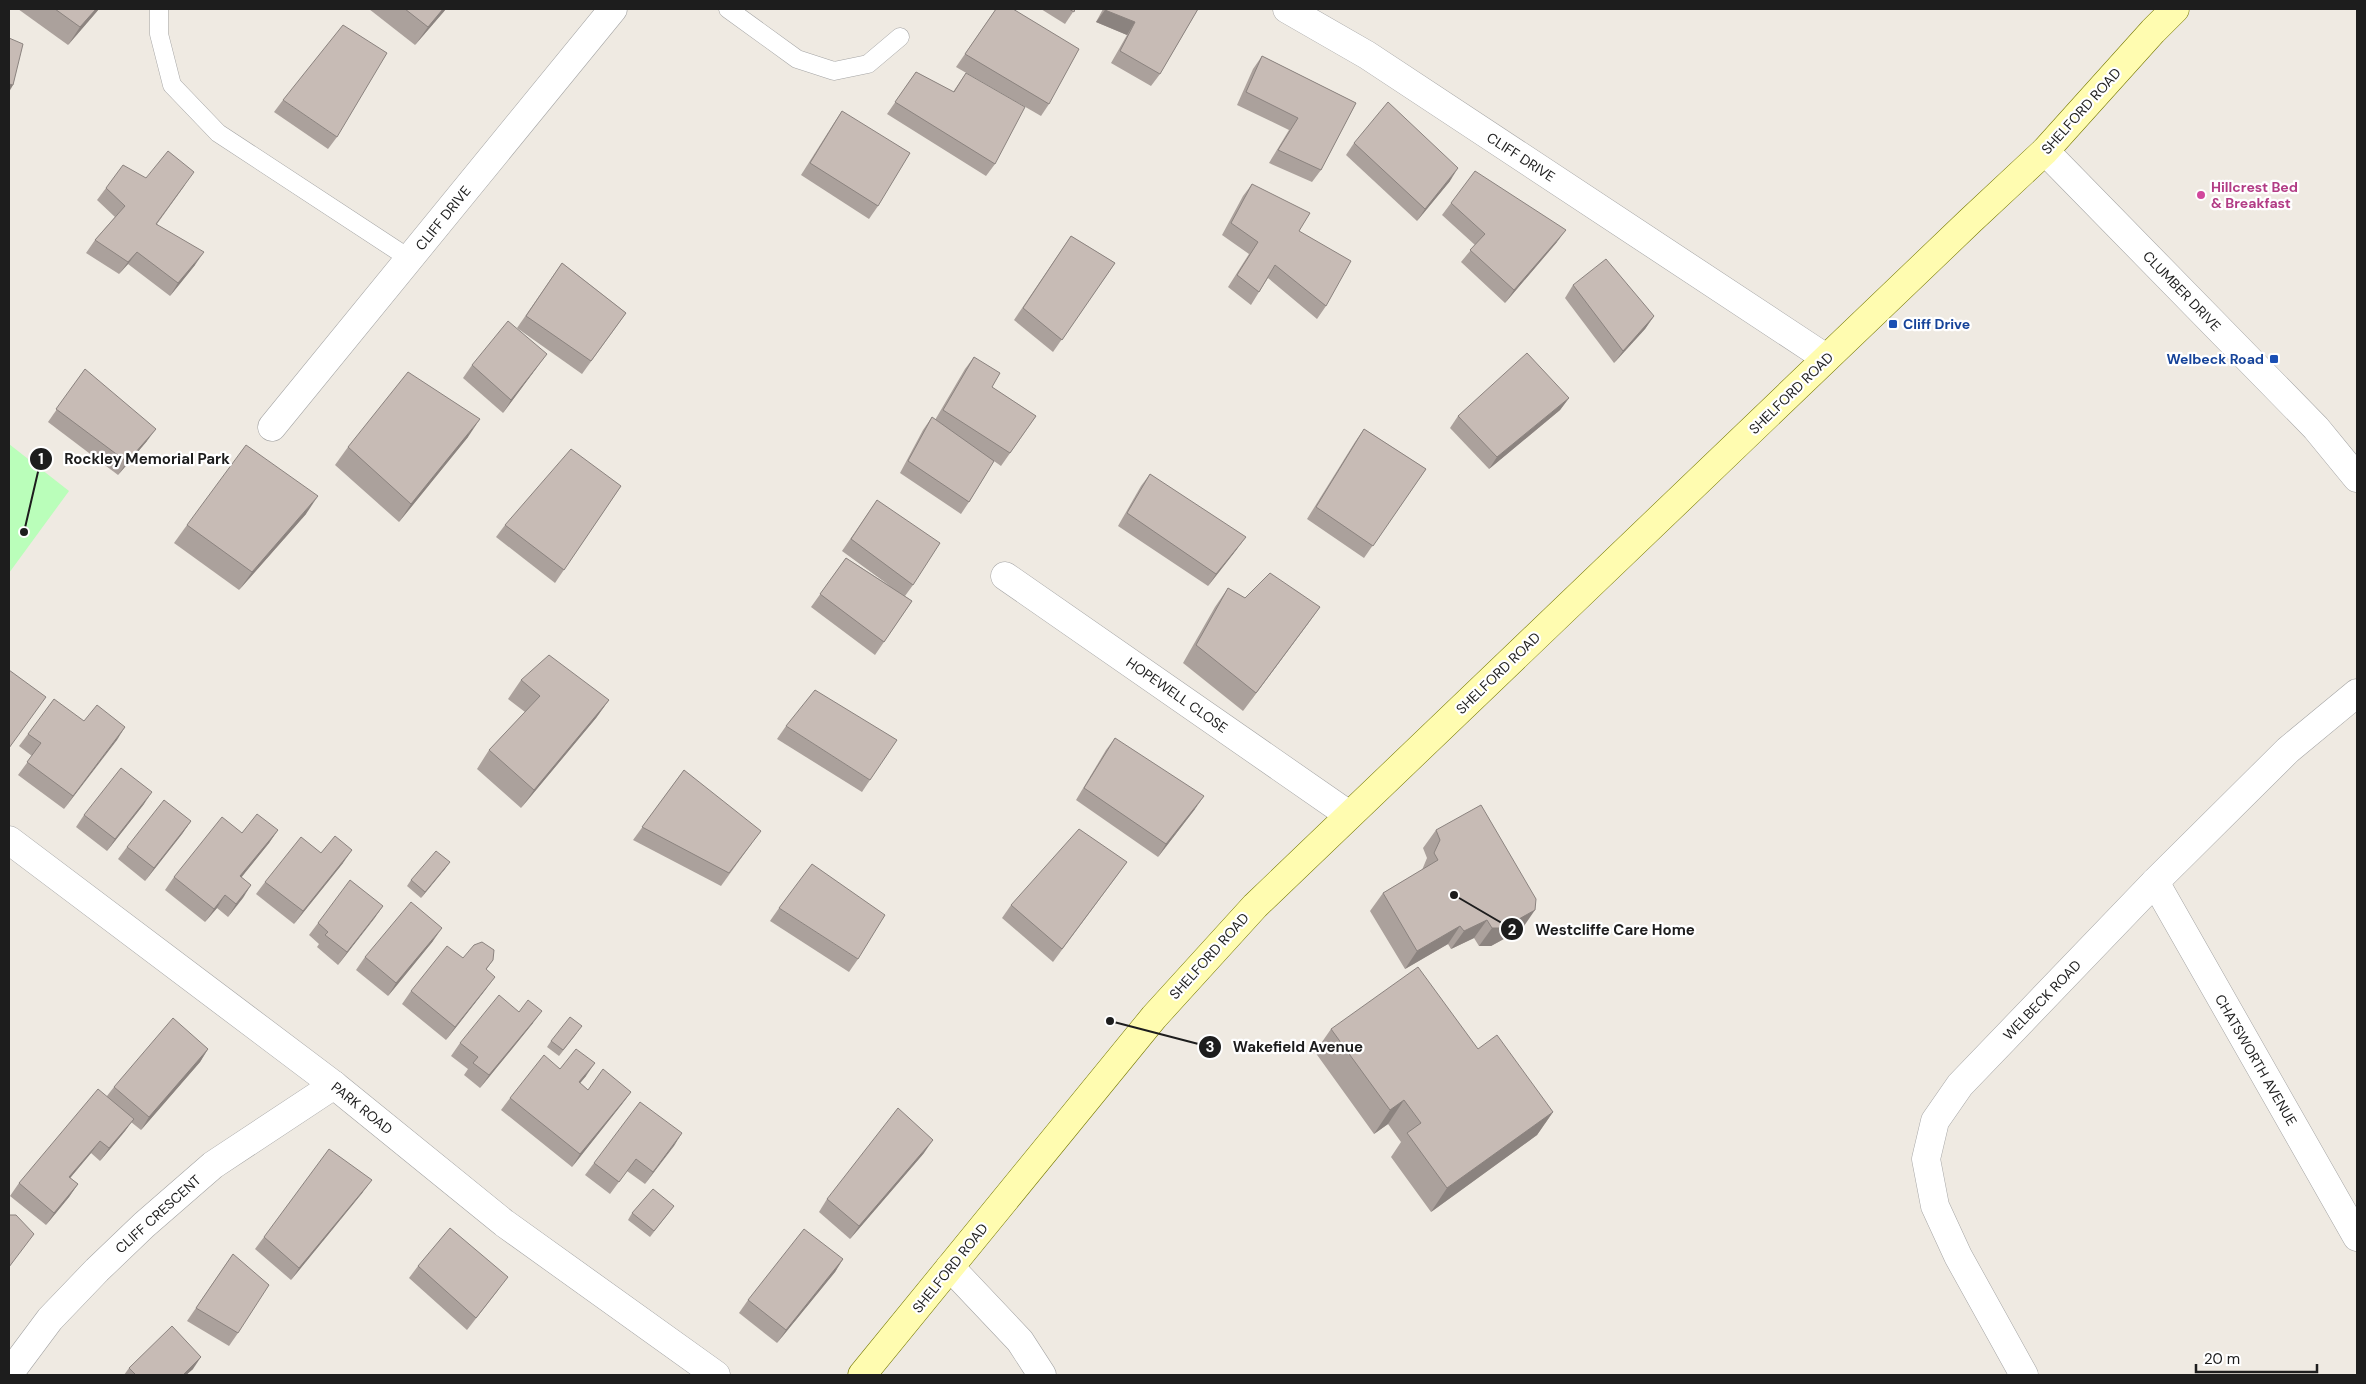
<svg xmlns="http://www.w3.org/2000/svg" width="2366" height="1384" font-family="'DM Sans',sans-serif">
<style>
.park{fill:#bafeba}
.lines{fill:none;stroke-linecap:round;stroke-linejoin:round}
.lane-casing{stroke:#a4a4a4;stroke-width:19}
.street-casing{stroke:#a4a4a4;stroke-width:29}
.secondary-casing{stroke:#757800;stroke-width:29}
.lane{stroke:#fff;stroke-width:18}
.street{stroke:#fff;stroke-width:28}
.secondary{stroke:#fffcb0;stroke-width:28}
.wall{fill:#aba19c}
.shaded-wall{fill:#8b837f}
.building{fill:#c7bbb5;stroke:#8b837f}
.hotel-dot{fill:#d1479c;stroke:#fff;stroke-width:2}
.transit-dot{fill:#1a4fb4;stroke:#fff;stroke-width:2}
.labels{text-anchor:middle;stroke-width:4.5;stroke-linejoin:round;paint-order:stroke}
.street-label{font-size:14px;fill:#1d1d1d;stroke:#fff}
.hotel-label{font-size:14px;font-weight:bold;fill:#b23c85;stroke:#fff;text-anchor:start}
.transit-label{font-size:14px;font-weight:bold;fill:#164399;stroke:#fff;text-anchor:start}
.leader{fill:none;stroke:#1d1d1d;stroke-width:2}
.callout-dot{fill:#1d1d1d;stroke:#fff;stroke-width:2}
.mark-label{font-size:15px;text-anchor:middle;font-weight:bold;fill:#fff}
.callout-label{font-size:15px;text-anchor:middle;font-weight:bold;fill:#1d1d1d;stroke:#fff;stroke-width:4.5;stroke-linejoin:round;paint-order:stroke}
</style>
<rect width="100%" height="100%" fill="#efeae2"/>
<!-- park -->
<path class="park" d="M9,444L69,491L9,573Z"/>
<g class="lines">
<!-- lane casing -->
<g class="lane-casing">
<g id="lane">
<path d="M159,9V34L172,85L218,133L410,259"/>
<path d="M728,9L797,59L834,71L868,64L900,37"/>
</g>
</g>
<!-- street casing -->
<g class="street-casing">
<g id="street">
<path d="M1287,9L1367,55L1826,358"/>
<path d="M2045,151L2316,428L2357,478"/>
<path d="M272,427L613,9"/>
<path d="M1005,576L1349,815"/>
<path d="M9,840L334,1085L504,1223L716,1375"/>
<path d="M2155,882L2357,1237"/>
<path d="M950,1267L1020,1341L1042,1375"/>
<path d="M9,1374L50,1319L97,1270L144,1225L213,1165L334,1085"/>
<path d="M2024,1375L1958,1256L1935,1206L1926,1159L1935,1121L1960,1085L2155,882L2288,750L2357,693"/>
</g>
</g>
<!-- secondary casing -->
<g class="secondary-casing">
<path id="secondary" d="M862,1375L1154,1017L1255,906L1970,221L2045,151L2153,31L2175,9"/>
</g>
<!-- lane -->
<use href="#lane" class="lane"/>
<!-- street -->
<use href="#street" class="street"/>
<!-- secondary -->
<use href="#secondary" class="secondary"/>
</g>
<!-- wall -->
<g class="wall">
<path d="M18,9H99L68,45Z"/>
<path d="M369,9H446L415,45Z"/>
<path d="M996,9L1049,104L1041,116L956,67Z"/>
<path d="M1041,9H1075L1065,24Z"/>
<path d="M1103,9H1198L1160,74L1151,86L1111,63L1127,35L1096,22Z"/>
<path d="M1262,56L1356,103L1321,170L1312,182L1269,163L1289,130L1237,105L1253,69Z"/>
<path d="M916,72L953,92L966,73L995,164L986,176L887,114Z"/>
<path d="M283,100L337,137L328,149L274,112Z"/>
<path d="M842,111L878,206L869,219L801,175L834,123Z"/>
<path d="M1354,143L1450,181L1417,221L1346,155Z"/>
<path d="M146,178L185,185L157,224L195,265L170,296L128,264L119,274L86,253L95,240L115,217L97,200L106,188Z"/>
<path d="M1252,184L1299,231L1326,306L1317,319L1268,278L1259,292L1251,305L1228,287L1249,254L1222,235L1243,196Z"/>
<path d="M1451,203L1557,242L1505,303L1461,262L1475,245L1442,215Z"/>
<path d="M1071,236L1115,263L1053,352L1014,320Z"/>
<path d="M562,263L626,313L582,374L517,328Z"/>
<path d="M1573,285L1654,316L1645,329L1614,363L1565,298Z"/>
<path d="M974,357L992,387L1036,416L1001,466L994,461L969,502L961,514L900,473L923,430L932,417L935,420L965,369Z"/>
<path d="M472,365L538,366L503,413L463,378Z"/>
<path d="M85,369L147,441L118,475L48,422Z"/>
<path d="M1569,398L1560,410L1489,469L1450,428L1458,416Z"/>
<path d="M1364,429L1426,469L1364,558L1307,519L1355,442Z"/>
<path d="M468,437L399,522L335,465L348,447Z"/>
<path d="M1150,474L1237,549L1208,586L1118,526L1141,486Z"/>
<path d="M621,486L555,583L496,537L505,525Z"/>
<path d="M877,500L913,585L905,596L912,601L875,655L811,607L846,558L890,586L842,551Z"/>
<path d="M306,514L239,590L174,543L187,525Z"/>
<path d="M1228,588L1245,598L1320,607L1243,711L1183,663L1215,607Z"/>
<path d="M521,680L609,700L596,718L521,808L477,769L489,750L525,712L508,699Z"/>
<path d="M84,721L125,727L64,809L18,775L32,756L19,746L28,734Z"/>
<path d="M786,726L870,780L862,792L777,739Z"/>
<path d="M1115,738L1195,809L1158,857L1076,800L1106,750Z"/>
<path d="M684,770L752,843L721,886L633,840Z"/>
<path d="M144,804L107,851L76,827L84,815Z"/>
<path d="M191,821L182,834L145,881L118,859L127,847Z"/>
<path d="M278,830L269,843L241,877L251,885L228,917L217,908L205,922L165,890L174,877L242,833Z"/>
<path d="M1436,830L1522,929L1491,946H1479L1474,938L1451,949L1448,944L1405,969L1370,911L1383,893L1422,870L1427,858L1423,848Z"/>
<path d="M321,853L343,863L294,924L256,894L265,882Z"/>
<path d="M450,862L421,898L407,886L411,880Z"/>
<path d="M1127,862L1053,962L1002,918L1011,905Z"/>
<path d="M383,906L338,965L317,947L319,944L309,935L318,923Z"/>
<path d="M779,908L858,959L849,972L770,921Z"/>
<path d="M433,941L388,996L356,970L365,957Z"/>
<path d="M463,958L493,960L486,970V989L446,1040L402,1004L411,991Z"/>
<path d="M519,1012L533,1023L480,1088L464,1075L468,1069L451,1056L460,1043Z"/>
<path d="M1331,1029L1478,1049L1553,1112L1537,1135L1431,1212L1391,1157L1401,1142L1388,1124L1374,1134L1315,1052Z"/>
<path d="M577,1033L559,1056L547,1047L551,1041Z"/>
<path d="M208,1049L200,1062L141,1130L131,1122L125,1131L100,1161L91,1153L70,1178L78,1184L69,1197L46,1225L10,1196L19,1183L107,1096L114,1087Z"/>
<path d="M560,1069L586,1076L580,1083L588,1090L631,1092L622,1104L572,1167L501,1110L510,1098Z"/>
<path d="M682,1133L645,1184L627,1171L610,1194L585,1175L594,1163Z"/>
<path d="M924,1153L850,1239L819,1212L827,1199Z"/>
<path d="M363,1192L291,1280L255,1249L264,1237Z"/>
<path d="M674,1206L650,1237L628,1220L632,1213Z"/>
<path d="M233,1254L238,1333L229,1346L187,1321Z"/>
<path d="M843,1259L835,1272L777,1343L739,1313L748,1300Z"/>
<path d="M418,1266L499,1289L467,1330L409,1278Z"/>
<path d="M129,1368L193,1369L186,1375H124Z"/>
</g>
<!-- shaded-wall -->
<g class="shaded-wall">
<path d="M96,9H99L68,45L80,27Z"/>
<path d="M443,9H446L415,45L428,27Z"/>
<path d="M1105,10L1135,22L1127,35L1096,22Z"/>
<path d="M9,84L13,85L9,92Z"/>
<path d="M1458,168L1450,181L1417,221L1425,209Z"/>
<path d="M1566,230L1557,242L1505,303L1514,290Z"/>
<path d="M137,252L128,264L119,274L128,262Z"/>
<path d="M204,252L195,265L170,296L178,283Z"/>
<path d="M1654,316L1645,329L1614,363L1623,351Z"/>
<path d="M547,354L538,366L503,413L511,400Z"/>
<path d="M1569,398L1560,410L1489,469L1497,457Z"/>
<path d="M480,419L468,437L399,522L411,504Z"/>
<path d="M156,429L147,441L118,475L127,462Z"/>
<path d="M318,496L306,514L239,590L252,572Z"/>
<path d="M1246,537L1237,549L1208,586L1216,574Z"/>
<path d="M1320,607L1307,625L1243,711L1256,693Z"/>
<path d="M609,700L596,718L521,808L534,790Z"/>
<path d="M125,727L117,740L64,809L73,796Z"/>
<path d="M152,792L144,804L107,851L115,839Z"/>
<path d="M1204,796L1195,809L1158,857L1166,844Z"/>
<path d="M191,821L182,834L145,881L154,868Z"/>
<path d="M278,830L269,843L232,889L240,876Z"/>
<path d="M352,850L343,863L294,924L303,911Z"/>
<path d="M450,862L445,869L421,898L425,892Z"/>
<path d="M251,885L243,898L228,917L236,904Z"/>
<path d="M225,895L217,908L205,922L214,909Z"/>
<path d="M383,906L374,919L338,965L347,952Z"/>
<path d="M1535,910L1522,929L1491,946H1479L1492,928Z"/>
<path d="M1487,920L1474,938L1451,949L1464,931Z"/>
<path d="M1460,926L1448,944L1405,969L1417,951Z"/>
<path d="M442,928L433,941L388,996L396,983Z"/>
<path d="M495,977L486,989L446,1040L455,1027Z"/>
<path d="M542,1011L533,1023L480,1088L489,1075Z"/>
<path d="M208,1049L200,1062L141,1130L149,1117Z"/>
<path d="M595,1063L586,1076L570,1095L579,1082Z"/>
<path d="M631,1092L622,1104L572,1167L580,1154Z"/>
<path d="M1404,1100L1388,1124L1374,1134L1390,1110Z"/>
<path d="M1553,1112L1537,1135L1431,1212L1447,1188Z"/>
<path d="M134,1119L125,1131L100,1161L109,1148Z"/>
<path d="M682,1133L674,1146L645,1184L653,1172Z"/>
<path d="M933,1140L924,1153L850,1239L859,1226Z"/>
<path d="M100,1141L91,1153L60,1190L69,1177Z"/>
<path d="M372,1180L363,1192L291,1280L299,1268Z"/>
<path d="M78,1184L69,1197L46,1225L54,1213Z"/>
<path d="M843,1259L835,1272L777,1343L786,1330Z"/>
<path d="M201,1357L193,1369L186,1375H183Z"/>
</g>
<!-- building -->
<g class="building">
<path d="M55,9H96L80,27Z"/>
<path d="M405,9H443L428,27Z"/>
<path d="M996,9H1013L1079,49L1049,104L965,54Z"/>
<path d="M1069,9H1075L1074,12Z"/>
<path d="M1105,9H1198L1160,74L1120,51L1135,22L1105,10Z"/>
<path d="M343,25L387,53L337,137L283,100Z"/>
<path d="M9,38L23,44L13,85L9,84Z"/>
<path d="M1262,56L1356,103L1321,170L1278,150L1298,118L1246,92Z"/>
<path d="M916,72L954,92L966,73L1025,107L995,164L895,102Z"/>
<path d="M1388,102L1458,168L1425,209L1354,143Z"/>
<path d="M842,111L910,153L878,206L810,163Z"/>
<path d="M168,151L194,172L156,224L204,252L178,283L137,252L128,262L95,240L125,206L106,188L123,165L146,178Z"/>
<path d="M1475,171L1566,230L1514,290L1470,250L1485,234L1451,203Z"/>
<path d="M1252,184L1310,213L1299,231L1351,261L1326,306L1275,265L1259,292L1237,275L1258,242L1231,223Z"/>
<path d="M1071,236L1115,263L1062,340L1023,308Z"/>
<path d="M1606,259L1654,316L1623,351L1573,285Z"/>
<path d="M562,263L626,313L591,361L526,316Z"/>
<path d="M508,321L547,354L511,400L472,365Z"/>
<path d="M1527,353L1569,398L1497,457L1458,416Z"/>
<path d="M974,357L1000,373L992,387L1036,416L1010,453L943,410Z"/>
<path d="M85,369L156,429L127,462L56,409Z"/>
<path d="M408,372L480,419L411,504L348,447Z"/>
<path d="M932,417L994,461L969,502L908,461Z"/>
<path d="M1364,429L1426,469L1373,546L1316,507Z"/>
<path d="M246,445L318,496L252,572L187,525Z"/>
<path d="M571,449L621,486L564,570L505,525Z"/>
<path d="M1150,474L1246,537L1216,574L1127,513Z"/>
<path d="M877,500L940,543L913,585L851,539Z"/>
<path d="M846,558L912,601L884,642L820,594Z"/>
<path d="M1270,573L1320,607L1256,693L1196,645L1228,588L1245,598Z"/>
<path d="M549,655L609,700L534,790L489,750L540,696L521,680Z"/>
<path d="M9,670L46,697L9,748Z"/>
<path d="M815,690L897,740L870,780L786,726Z"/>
<path d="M54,699L84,721L97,705L125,727L73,796L27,762L41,743L28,734Z"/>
<path d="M1115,738L1204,796L1166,844L1084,788Z"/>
<path d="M121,768L152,792L115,839L84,815Z"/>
<path d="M684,770L761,831L729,873L642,827Z"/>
<path d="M164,800L191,821L154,868L127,847Z"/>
<path d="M1481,805L1536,899L1535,910L1503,928H1492L1487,920L1464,931L1460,926L1417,951L1383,893L1438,860L1434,853L1440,840L1436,830Z"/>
<path d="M257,814L278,830L240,876L251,885L236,904L225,895L214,909L174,877L222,817L242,833Z"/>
<path d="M1079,829L1127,862L1062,949L1011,905Z"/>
<path d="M335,836L352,850L303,911L265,882L301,837L321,853Z"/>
<path d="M436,851L450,862L425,892L411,880Z"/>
<path d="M812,864L885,915L858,959L779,908Z"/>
<path d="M350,880L383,906L347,952L325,935L328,932L318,923Z"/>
<path d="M411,902L442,928L396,983L365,957Z"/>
<path d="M482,942L494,950L493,960L486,969L495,977L455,1027L411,991L447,946L463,958L474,945Z"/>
<path d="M1418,967L1478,1049L1497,1035L1553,1112L1447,1188L1407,1133L1421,1123L1404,1100L1390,1110L1331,1029Z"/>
<path d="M499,995L519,1012L528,1000L542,1011L489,1075L473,1063L478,1057L460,1043Z"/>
<path d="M570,1017L582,1026L563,1050L551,1041Z"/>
<path d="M173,1018L208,1049L149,1117L114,1087Z"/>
<path d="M576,1049L595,1063L579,1082L588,1090L603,1069L631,1092L580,1154L510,1098L544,1055L560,1069Z"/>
<path d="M98,1089L134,1119L109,1148L100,1141L69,1177L78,1184L54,1213L19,1183Z"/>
<path d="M640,1102L682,1133L653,1172L636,1159L619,1182L594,1163Z"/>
<path d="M898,1108L933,1140L859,1226L827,1199Z"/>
<path d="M329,1149L372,1180L299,1268L264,1237Z"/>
<path d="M653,1189L674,1206L654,1231L632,1213Z"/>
<path d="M9,1215H16L34,1234L9,1267Z"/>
<path d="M450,1228L508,1277L476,1318L418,1266Z"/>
<path d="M804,1229L843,1259L786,1330L748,1300Z"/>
<path d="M233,1254L269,1285L238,1333L196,1308Z"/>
<path d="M172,1326L201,1357L183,1375H136L129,1368Z"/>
</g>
<!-- markers -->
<circle class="hotel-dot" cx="2201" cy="195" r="5"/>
<g class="transit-dot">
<rect x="1888" y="319" width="10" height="10" rx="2.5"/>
<rect x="2269" y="354" width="10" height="10" rx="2.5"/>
</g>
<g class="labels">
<!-- street labels -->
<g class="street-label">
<text transform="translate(2081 111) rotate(-48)" y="5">SHELFORD ROAD</text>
<text transform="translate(1521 157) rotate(33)" y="5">CLIFF DRIVE</text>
<text transform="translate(443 218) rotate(-51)" y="5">CLIFF DRIVE</text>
<text transform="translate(2182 291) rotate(46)" y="5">CLUMBER DRIVE</text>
<text transform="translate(1791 393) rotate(-44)" y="5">SHELFORD ROAD</text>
<text transform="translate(1498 673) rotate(-44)" y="5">SHELFORD ROAD</text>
<text transform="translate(1177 695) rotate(35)" y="5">HOPEWELL CLOSE</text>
<text transform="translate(1209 956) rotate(-48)" y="5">SHELFORD ROAD</text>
<text transform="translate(2042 1000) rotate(-46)" y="5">WELBECK ROAD</text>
<text transform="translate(2256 1060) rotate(60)" y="5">CHATSWORTH AVENUE</text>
<text transform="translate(362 1108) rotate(39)" y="5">PARK ROAD</text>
<text transform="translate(158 1214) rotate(-42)" y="5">CLIFF CRESCENT</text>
<text transform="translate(950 1268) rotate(-51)" y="5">SHELFORD ROAD</text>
</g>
<!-- hotel labels -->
<g class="hotel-label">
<text x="2211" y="192">Hillcrest Bed<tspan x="2211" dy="16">&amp; Breakfast</tspan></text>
</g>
<!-- transit labels -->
<g class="transit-label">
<text x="1903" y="329">Cliff Drive</text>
<text x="2264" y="364" text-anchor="end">Welbeck Road</text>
</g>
</g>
<!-- callouts -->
<path class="leader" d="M24 532L41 459M1454 895L1512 929M1110 1021L1210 1047"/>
<g class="callout-dot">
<circle cx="24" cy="532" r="5"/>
<circle cx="1454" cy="895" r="5"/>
<circle cx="1110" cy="1021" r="5"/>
<circle cx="41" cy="459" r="12"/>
<circle cx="1512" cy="929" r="12"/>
<circle cx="1210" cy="1047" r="12"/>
</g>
<g class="mark-label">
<text x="41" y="464">1</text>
<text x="1512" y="935">2</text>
<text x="1210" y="1052">3</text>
</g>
<g class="callout-label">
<text x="147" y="464">Rockley Memorial Park</text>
<text x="1615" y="935">Westcliffe Care Home</text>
<text x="1298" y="1052">Wakefield Avenue</text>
</g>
<!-- border -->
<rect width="2366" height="1384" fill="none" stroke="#1d1d1d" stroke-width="20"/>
<!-- scale -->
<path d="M2196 1364v8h121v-8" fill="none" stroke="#1d1d1d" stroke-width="2.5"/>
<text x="2204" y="1364" font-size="15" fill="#1d1d1d" stroke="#ffffff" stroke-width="4" paint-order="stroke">20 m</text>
</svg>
